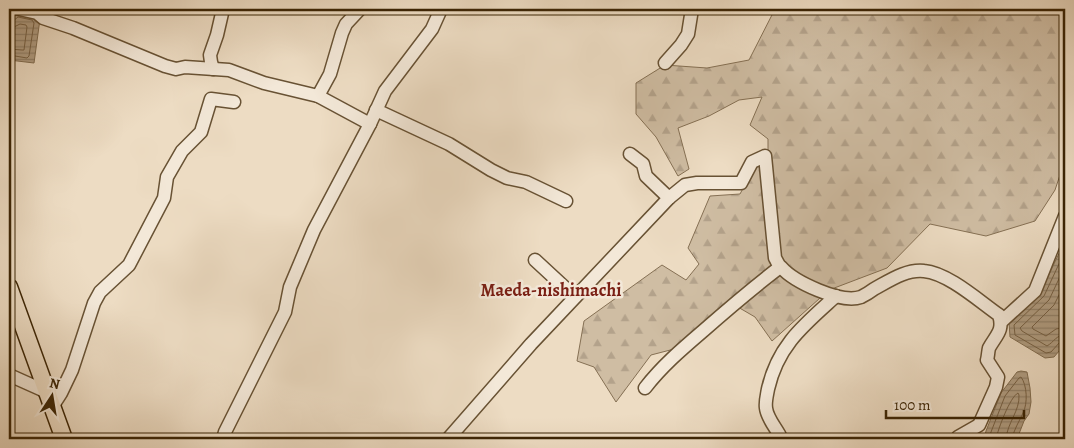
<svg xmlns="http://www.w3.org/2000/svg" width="1074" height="448" font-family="Alegreya,serif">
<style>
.forest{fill:url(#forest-firs);stroke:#857054}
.water{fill:url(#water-rules);stroke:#816d50}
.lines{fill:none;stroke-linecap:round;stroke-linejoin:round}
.shore{stroke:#766043;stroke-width:1}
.minor-casing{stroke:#685234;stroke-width:15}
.major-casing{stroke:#3b2404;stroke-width:19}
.minor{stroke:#f3e8d8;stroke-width:12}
.major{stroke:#eddcc3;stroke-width:16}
.labels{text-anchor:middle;stroke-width:5;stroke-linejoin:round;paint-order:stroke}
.quarter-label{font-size:18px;font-weight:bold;fill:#7a1f14;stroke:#f3e8d8}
</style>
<defs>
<pattern id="forest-firs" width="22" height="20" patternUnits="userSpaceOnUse" patternTransform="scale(1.25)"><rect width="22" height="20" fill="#cfbda3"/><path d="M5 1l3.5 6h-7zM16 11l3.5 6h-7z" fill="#b3a28b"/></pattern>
<pattern id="water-rules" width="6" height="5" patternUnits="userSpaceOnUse" patternTransform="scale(1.25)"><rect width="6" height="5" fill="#b09d82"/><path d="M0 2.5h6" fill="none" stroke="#908068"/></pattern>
</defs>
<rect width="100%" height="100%" fill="#eddcc3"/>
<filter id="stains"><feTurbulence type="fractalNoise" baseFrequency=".004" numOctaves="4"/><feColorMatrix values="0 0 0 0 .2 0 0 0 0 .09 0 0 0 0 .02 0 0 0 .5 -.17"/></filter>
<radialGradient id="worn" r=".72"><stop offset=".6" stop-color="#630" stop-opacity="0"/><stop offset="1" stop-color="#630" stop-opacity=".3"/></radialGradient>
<!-- forest -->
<path class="forest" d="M775,9H1065V160L1055,190L1035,221L986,236L930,224L887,268L829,290L772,341L755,317L731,303L678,348L651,355L616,402L594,367L577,361L584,321L662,265L686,280L699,264L688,248L710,196L740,194L754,168L768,153V139L750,125L762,97L739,100L709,116L678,128L689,169L678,176L656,137L636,114V83L665,65L707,68L749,60Z"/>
<!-- water -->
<g class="water">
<path d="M14,11L40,19L34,63L9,60C9,46 5,22 14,11Z"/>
<path d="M1065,241V344L1054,357L1045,358L1010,337L1009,322L1040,293Z"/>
<path d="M1021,371L1027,372L1030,388L1031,402L1029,414L1024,421L1017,439H984L986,431L1001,393L1017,372Z"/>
</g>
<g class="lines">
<!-- shore -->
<g class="shore">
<path d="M9,21H13L18,17L32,20L34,23L29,56L27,58L9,55"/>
<path d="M9,28L14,27L20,24L26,25L27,27L24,50H22L9,49"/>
<path d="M1065,251L1044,296L1014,325L1015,335L1046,353L1051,352L1060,342L1065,341"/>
<path d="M1065,266L1049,300L1020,328L1022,331L1047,346C1054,342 1056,335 1065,335"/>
<path d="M1065,283L1054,305L1032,327L1033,329L1046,336L1056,329L1065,327"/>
<path d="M989,439L991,432L1005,396L1019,378L1021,377C1027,385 1028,403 1023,413C1019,422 1014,429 1012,439"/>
<path d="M996,439C998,429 1010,397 1018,393L1019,395C1020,411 1007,423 1006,439"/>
</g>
<!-- minor casing -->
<g class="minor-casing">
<g id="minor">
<path d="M19,9L37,13L43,18L73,28L165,66L176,69L185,67L229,70L264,83L318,96L370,124"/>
<path d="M665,63L681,45L688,34L692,9"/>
<path d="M213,69L211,62L210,55L217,35L223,9"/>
<path d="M318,96L330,74L342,33L346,24L360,9"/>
<path d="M376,110L449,144L491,170L507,178L526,182L566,201"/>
<path d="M630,154L643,164L646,176L669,198"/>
<path d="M535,260L575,297"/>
<path d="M1001,322L1035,291L1065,216"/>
<path d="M9,375L47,392"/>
<path d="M645,388C662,366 682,349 703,331C728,309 754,287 780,267"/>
<path d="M52,407L61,393L72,370L94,303L100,292L129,265L164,198L167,177L182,151L201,132L211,99L234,102"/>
<path d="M223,439L225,432L285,312L290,287L314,230L370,124L385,91L432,29L441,9"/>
<path d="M448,439L531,344L669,198L685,185L697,183H741L752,162L765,156L775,258C777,261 778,265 781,267C794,282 841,304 861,297C865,295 870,292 874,289C889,281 906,269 924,271C948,273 979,301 999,315C1004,331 996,335 989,348C988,352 988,357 987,360L998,377L996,387L979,425L958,437V439"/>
<path d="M780,439V436C776,428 767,418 766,408C765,402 767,395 768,389C778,345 804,325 836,296"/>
</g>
</g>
<!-- major casing -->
<g class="major-casing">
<path id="major" d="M9,287L64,439"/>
</g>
<!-- minor -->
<use href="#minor" class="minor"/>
<!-- major -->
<use href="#major" class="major"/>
</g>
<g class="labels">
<!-- quarter labels -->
<g class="quarter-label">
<text x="551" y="296">Maeda-nishimachi</text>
</g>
</g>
<!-- margin -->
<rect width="1074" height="448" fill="none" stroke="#eddcc3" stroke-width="30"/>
<rect x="10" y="10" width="1054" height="428" fill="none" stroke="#3b2404" stroke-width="2.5"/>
<rect x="15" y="15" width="1044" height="418" fill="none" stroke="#3b2404"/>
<!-- north arrow -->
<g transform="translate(52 396) rotate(12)" stroke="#f3e8d8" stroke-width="4" paint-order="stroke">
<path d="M0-4L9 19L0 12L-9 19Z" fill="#3b2404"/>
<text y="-8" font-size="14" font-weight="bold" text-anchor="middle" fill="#3b2404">N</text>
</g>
<!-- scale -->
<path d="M886 410v8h138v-8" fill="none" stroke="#3b2404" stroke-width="2.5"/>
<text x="894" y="410" font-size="15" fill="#3b2404" stroke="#f3e8d8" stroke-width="4" paint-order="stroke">100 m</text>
<rect width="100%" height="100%" filter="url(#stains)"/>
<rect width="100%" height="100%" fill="url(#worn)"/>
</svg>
